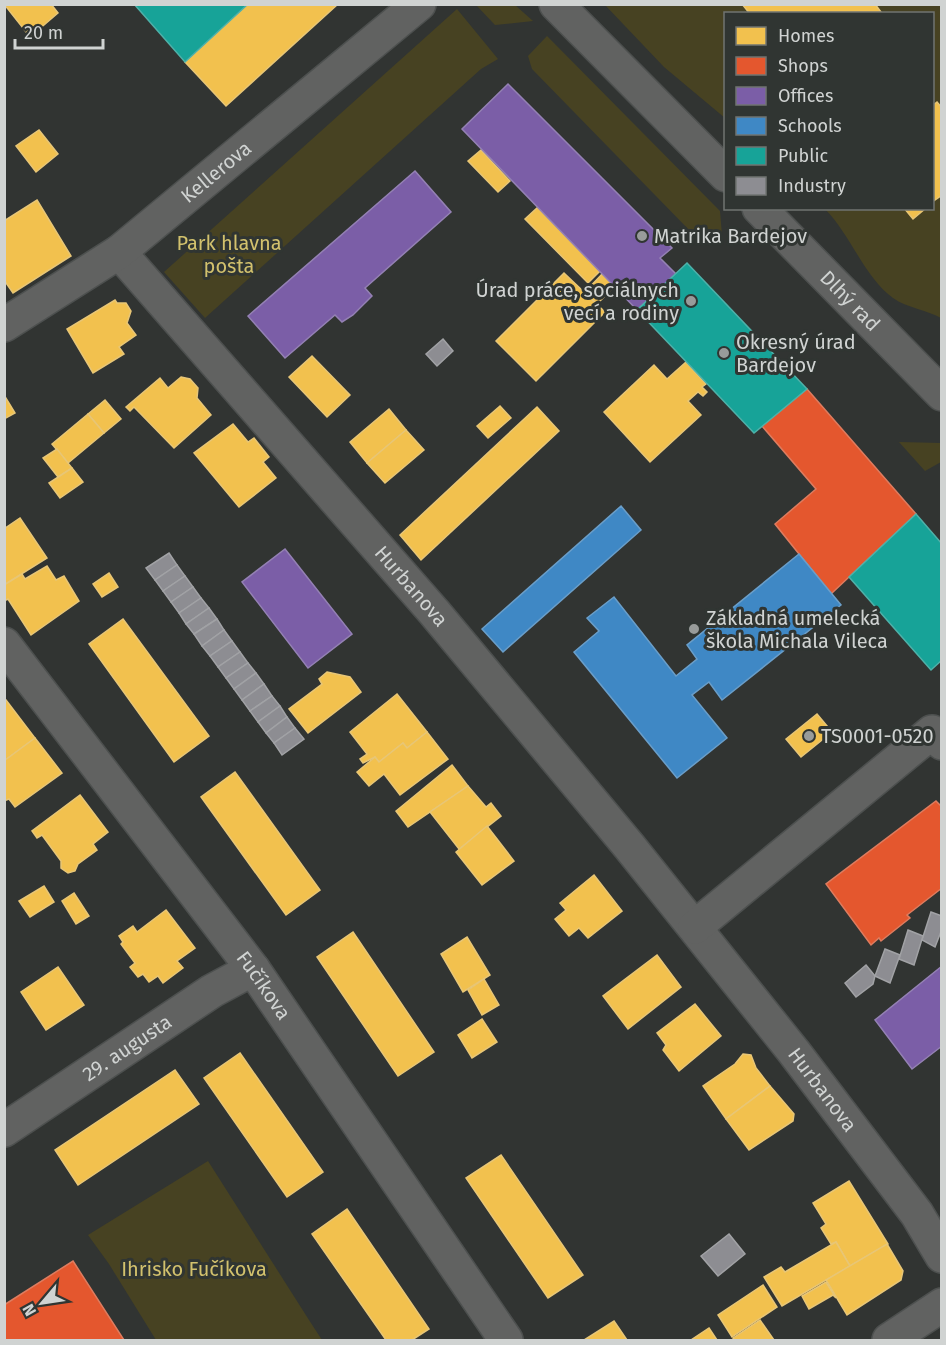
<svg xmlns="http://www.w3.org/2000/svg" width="946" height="1345" font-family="'Fira Sans',sans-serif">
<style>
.green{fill:#474222}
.homes{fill:#f2c14e;stroke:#e8c676;stroke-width:1.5}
.shops{fill:#e4572e;stroke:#de7c5f;stroke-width:1.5}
.offices{fill:#7b5ea7;stroke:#9481b4;stroke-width:1.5}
.schools{fill:#3f88c5;stroke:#6a9ec9;stroke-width:1.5}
.public{fill:#17a398;stroke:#4eb1a9;stroke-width:1.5}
.industry{fill:#8d8d92;stroke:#a1a2a5;stroke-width:1.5}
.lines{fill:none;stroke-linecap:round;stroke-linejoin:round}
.minor-casing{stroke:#4d504f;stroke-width:36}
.tertiary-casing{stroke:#4d504f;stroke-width:36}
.minor{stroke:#616261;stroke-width:33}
.tertiary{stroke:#616261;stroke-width:33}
.poi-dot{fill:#989b9a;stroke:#303532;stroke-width:2}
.labels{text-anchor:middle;stroke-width:6;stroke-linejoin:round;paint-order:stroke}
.street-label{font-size:20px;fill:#d0d3d2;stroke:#303532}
.poi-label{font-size:20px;fill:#d0d3d2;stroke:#303532;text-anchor:start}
.park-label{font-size:20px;fill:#d2c16d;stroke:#303532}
</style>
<rect width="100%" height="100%" fill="#313432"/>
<!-- green -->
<g class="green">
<path d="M476,5H515L533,21L495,25Z"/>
<path d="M605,5H941V318C927,310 907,308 893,298C865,278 850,234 825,209L932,208V14H726L725,118L664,67Z"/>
<path d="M457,9L498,59L481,69L205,318L164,272Z"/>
<path d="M547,36L720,211L722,235H694L532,69L528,56Z"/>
<path d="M899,442L941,443V462L925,471Z"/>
<path d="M208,1161L309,1320L322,1340H156L109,1264L88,1235Z"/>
</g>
<!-- homes -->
<g class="homes">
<path d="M4,4H51L58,13L30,37Z"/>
<path d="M248,4H338L226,106L185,62Z"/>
<path d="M742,4H875L881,12L750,14Z"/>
<path d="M937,102L942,108V195L932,202V106Z"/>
<path d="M39,130L58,154L36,172L16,146Z"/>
<path d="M481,150L510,181L498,192L468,161Z"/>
<path d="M37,200L71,256L13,293L4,280V221Z"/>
<path d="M538,207L600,271L588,283L525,219Z"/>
<path d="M904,208H926L913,219Z"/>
<path d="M564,273L605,312L536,381L496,341Z"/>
<path d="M603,273L615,286L597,304L585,292Z"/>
<path d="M115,300L117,303H126L131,311L127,323L136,335L119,347L124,354L93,373L67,329Z"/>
<path d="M312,356L350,395L327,417L289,377Z"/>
<path d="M686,362L706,384L702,387L707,392L703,396L698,392L688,401L701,415L650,462L604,412L654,365L667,379Z"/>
<path d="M181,377L190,379L198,388L197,398L211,415L174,448L134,407L130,411L126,407L160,378L168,388Z"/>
<path d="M4,395L15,413L4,419Z"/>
<path d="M105,400L121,419L104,433L88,414Z"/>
<path d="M500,406L511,418L488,438L477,426Z"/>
<path d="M537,407L559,431L421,560L400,535Z"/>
<path d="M389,409L406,430L367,463L350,442Z"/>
<path d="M88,414L104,433L68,463L52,444Z"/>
<path d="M233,424L248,442L254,438L269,457L263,462L276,478L239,507L194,453Z"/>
<path d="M406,430L424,450L385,483L367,463Z"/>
<path d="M57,449L72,468L58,477L43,458Z"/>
<path d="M72,468L83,482L60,498L49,483Z"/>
<path d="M20,518L47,558L4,585V529Z"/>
<path d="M47,566L56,580L64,576L79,601L31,635L8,599L4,601V585L22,574L25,579Z"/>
<path d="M109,573L118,587L102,597L93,584Z"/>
<path d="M123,619L209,736L174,762L89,644Z"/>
<path d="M327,672L350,677L361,692L308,733L289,709L322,684L319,679Z"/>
<path d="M397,694L427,732L407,748L403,743L379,762L375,757L363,763L360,759L367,754L350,732Z"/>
<path d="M6,700L35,738L4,761V701Z"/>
<path d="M817,714L832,732L801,757L786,739Z"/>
<path d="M427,732L448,759L400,795L384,774L369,786L357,772L375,757L379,762L403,743L407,748Z"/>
<path d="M35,738L62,773L15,807L9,799L4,801V761Z"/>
<path d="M452,765L468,786L408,827L396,811Z"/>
<path d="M235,772L320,890L286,915L201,797Z"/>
<path d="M468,786L486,807L491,803L501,816L459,849L430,812Z"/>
<path d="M80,795L108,832L93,844L97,850L78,864L75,871L68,873L61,868V861L42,835L37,838L32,831Z"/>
<path d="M487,826L514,861L482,885L456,852Z"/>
<path d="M594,875L622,911L588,938L579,928L569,936L555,919L566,910L560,903Z"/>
<path d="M44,886L54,902L30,917L19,901Z"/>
<path d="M74,893L89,916L76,924L62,901Z"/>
<path d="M166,910L195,948L177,961L183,968L163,983L158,976L149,982L143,974L138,977L130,967L135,963L121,944L123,942L119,936L133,926L137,932Z"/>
<path d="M353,932L434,1052L398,1076L317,957Z"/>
<path d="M467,937L490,975L463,992L441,954Z"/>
<path d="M657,955L681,987L628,1029L603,996Z"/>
<path d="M58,967L84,1005L46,1030L21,992Z"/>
<path d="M484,979L499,1005L482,1015L468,990Z"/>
<path d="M695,1004L721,1036L679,1071L663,1050L666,1045L657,1033Z"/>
<path d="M482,1019L497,1042L472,1058L458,1035Z"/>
<path d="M240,1053L323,1172L287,1197L204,1078Z"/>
<path d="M743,1054L751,1055L756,1068L770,1086L726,1119L703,1086L735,1064Z"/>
<path d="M175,1070L199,1104L78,1185L55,1150Z"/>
<path d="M770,1086L794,1114L793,1121L749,1150L726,1119Z"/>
<path d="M501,1155L583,1275L548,1298L466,1178Z"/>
<path d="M849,1181L888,1244L850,1266L836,1242L831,1244L821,1228L826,1224L813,1203Z"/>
<path d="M347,1209L429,1329L412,1340H386L312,1234Z"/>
<path d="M836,1242L850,1266L782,1306L764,1277L781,1267L785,1272Z"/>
<path d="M887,1244L903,1271L901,1280L847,1315L826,1280Z"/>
<path d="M826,1282L836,1298L833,1295L809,1309L802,1296Z"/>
<path d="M763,1285L777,1307L732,1337L718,1315Z"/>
<path d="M760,1320L774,1340H735L733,1338Z"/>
<path d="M614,1321L627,1340H584Z"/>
<path d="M709,1328L717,1340H691Z"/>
</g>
<!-- shops -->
<g class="shops">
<path d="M807,389L916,514L831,594L775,524L816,489L762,426Z"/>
<path d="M936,801L942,807V888L907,915L910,918L881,941L879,938L871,945L826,884Z"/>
<path d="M73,1261L124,1340H4V1305Z"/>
</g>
<!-- offices -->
<g class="offices">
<path d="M508,84L672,248L660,258L676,274L637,310L462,129Z"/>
<path d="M415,171L451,212L365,288L372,296L353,315L342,322L335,315L285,358L248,316Z"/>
<path d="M285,549L352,634L308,668L242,582Z"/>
<path d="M942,966V1046L912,1069L875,1020Z"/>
</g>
<!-- schools -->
<g class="schools">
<path d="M621,506L641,530L503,652L482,629Z"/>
<path d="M799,554L841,605L722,700L709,682L692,695L727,738L677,778L574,652L599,631L587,618L614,597L676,676L697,659L687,645Z"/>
</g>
<!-- public -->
<g class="public">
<path d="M134,4H248L185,62Z"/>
<path d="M687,263L807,389L754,433L637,310Z"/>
<path d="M916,514L942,544V660L931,670L849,577Z"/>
</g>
<!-- industry -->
<g class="industry">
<path d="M443,339L453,351L437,366L426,354Z"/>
<path d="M169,553L177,565L155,580L146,568Z"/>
<path d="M177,565L185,576L163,591L155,580Z"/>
<path d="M185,576L193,587L171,602L163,591Z"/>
<path d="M193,587L201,598L179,613L171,602Z"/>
<path d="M201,598L209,608L186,624L179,613Z"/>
<path d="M209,608L217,619L194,634L186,624Z"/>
<path d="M217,619L224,630L202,646L194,634Z"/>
<path d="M224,630L232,641L210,656L202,646Z"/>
<path d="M232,641L240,652L218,667L210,656Z"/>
<path d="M240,652L248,663L226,678L218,667Z"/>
<path d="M248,663L256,673L234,689L226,678Z"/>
<path d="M256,673L264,684L242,700L234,689Z"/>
<path d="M264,684L272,696L250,711L242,700Z"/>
<path d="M272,696L280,706L258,722L250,711Z"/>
<path d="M280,706L287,717L266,733L258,722Z"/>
<path d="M287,717L295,728L274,743L266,733Z"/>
<path d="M295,728L304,739L282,755L274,743Z"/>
<path d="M931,912L942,916V929L935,947L922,940Z"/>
<path d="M908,930L923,936L914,965L899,959Z"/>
<path d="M885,949L900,955L890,983L875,976Z"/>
<path d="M866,965L875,976L873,984L856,997L845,983Z"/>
<path d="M729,1234L745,1254L718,1276L701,1256Z"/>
</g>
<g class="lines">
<!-- minor casing -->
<g class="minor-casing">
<g id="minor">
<path id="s1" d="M119,252L434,612L629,846L794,1052L917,1214L942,1256"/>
<path id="s2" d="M4,325L119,252L419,4"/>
<path id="s3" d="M4,644L253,969L506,1340"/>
<path d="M695,927L932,732L942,743"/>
<path id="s4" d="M4,1130L212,991L253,969"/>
<path d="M889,1340L942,1305"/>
</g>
</g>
<!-- tertiary casing -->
<g class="tertiary-casing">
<g id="tertiary">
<path d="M556,4L726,175"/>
<path id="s5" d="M759,208L942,394"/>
</g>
</g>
<!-- minor -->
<use href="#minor" class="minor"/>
<!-- tertiary -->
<use href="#tertiary" class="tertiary"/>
</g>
<!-- markers -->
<g class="poi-dot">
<circle cx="642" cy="236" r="6"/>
<circle cx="691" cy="301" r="6"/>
<circle cx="724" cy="353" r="6"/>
<circle cx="694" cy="629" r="6"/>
<circle cx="809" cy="736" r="6"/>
</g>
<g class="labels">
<!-- street labels -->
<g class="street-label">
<text dy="7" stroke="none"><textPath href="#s2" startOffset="262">Kellerova</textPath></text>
<text dy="7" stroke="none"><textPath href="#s5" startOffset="130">Dlhý rad</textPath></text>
<text dy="7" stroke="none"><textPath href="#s1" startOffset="444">Hurbanova</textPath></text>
<text dy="7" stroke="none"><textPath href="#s3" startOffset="429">Fučíkova</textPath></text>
<text dy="7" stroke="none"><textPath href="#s4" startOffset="148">29. augusta</textPath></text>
<text dy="7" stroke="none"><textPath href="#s1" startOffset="1094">Hurbanova</textPath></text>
</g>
<!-- poi labels -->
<g class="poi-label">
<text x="654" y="243">Matrika Bardejov</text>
<text x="679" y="297" text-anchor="end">Úrad práce, sociálnych<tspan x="679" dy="23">vecí a rodiny</tspan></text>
<text x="736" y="349">Okresný úrad<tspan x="736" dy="23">Bardejov</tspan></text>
<text x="706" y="625">Základná umelecká<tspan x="706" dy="23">škola Michala Vileca</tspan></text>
<text x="821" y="743">TS0001-0520</text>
</g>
<!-- park labels -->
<g class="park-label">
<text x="229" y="250">Park hlavna<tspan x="229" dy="23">pošta</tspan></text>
<text x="194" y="1276">Ihrisko Fučíkova</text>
</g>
</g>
<!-- border -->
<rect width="946" height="1345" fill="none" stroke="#d0d3d2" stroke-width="12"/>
<!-- legend -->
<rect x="724" y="12" width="210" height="198" fill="#303532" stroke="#707472" stroke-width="1.5"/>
<rect x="736" y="27" width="30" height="18" fill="#f2c14e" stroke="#707472" stroke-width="1.5"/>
<text x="778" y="42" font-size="18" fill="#d0d3d2">Homes</text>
<rect x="736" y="57" width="30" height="18" fill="#e4572e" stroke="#707472" stroke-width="1.5"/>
<text x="778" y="72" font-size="18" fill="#d0d3d2">Shops</text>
<rect x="736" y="87" width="30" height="18" fill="#7b5ea7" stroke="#707472" stroke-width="1.5"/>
<text x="778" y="102" font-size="18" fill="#d0d3d2">Offices</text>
<rect x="736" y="117" width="30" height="18" fill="#3f88c5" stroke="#707472" stroke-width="1.5"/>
<text x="778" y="132" font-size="18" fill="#d0d3d2">Schools</text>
<rect x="736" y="147" width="30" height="18" fill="#17a398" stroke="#707472" stroke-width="1.5"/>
<text x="778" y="162" font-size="18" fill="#d0d3d2">Public</text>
<rect x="736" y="177" width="30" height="18" fill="#8d8d92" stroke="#707472" stroke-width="1.5"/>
<text x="778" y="192" font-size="18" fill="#d0d3d2">Industry</text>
<!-- north arrow -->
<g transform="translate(42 1303) rotate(241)" stroke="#303532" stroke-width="4.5" paint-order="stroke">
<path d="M0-4.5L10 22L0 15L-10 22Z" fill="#d0d3d2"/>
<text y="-9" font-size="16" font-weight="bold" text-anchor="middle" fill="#d0d3d2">N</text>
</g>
<!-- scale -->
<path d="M15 39v9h88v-9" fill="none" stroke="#d0d3d2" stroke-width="3"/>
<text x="24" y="39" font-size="18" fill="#d0d3d2" stroke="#303532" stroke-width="4.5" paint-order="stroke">20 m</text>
</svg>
